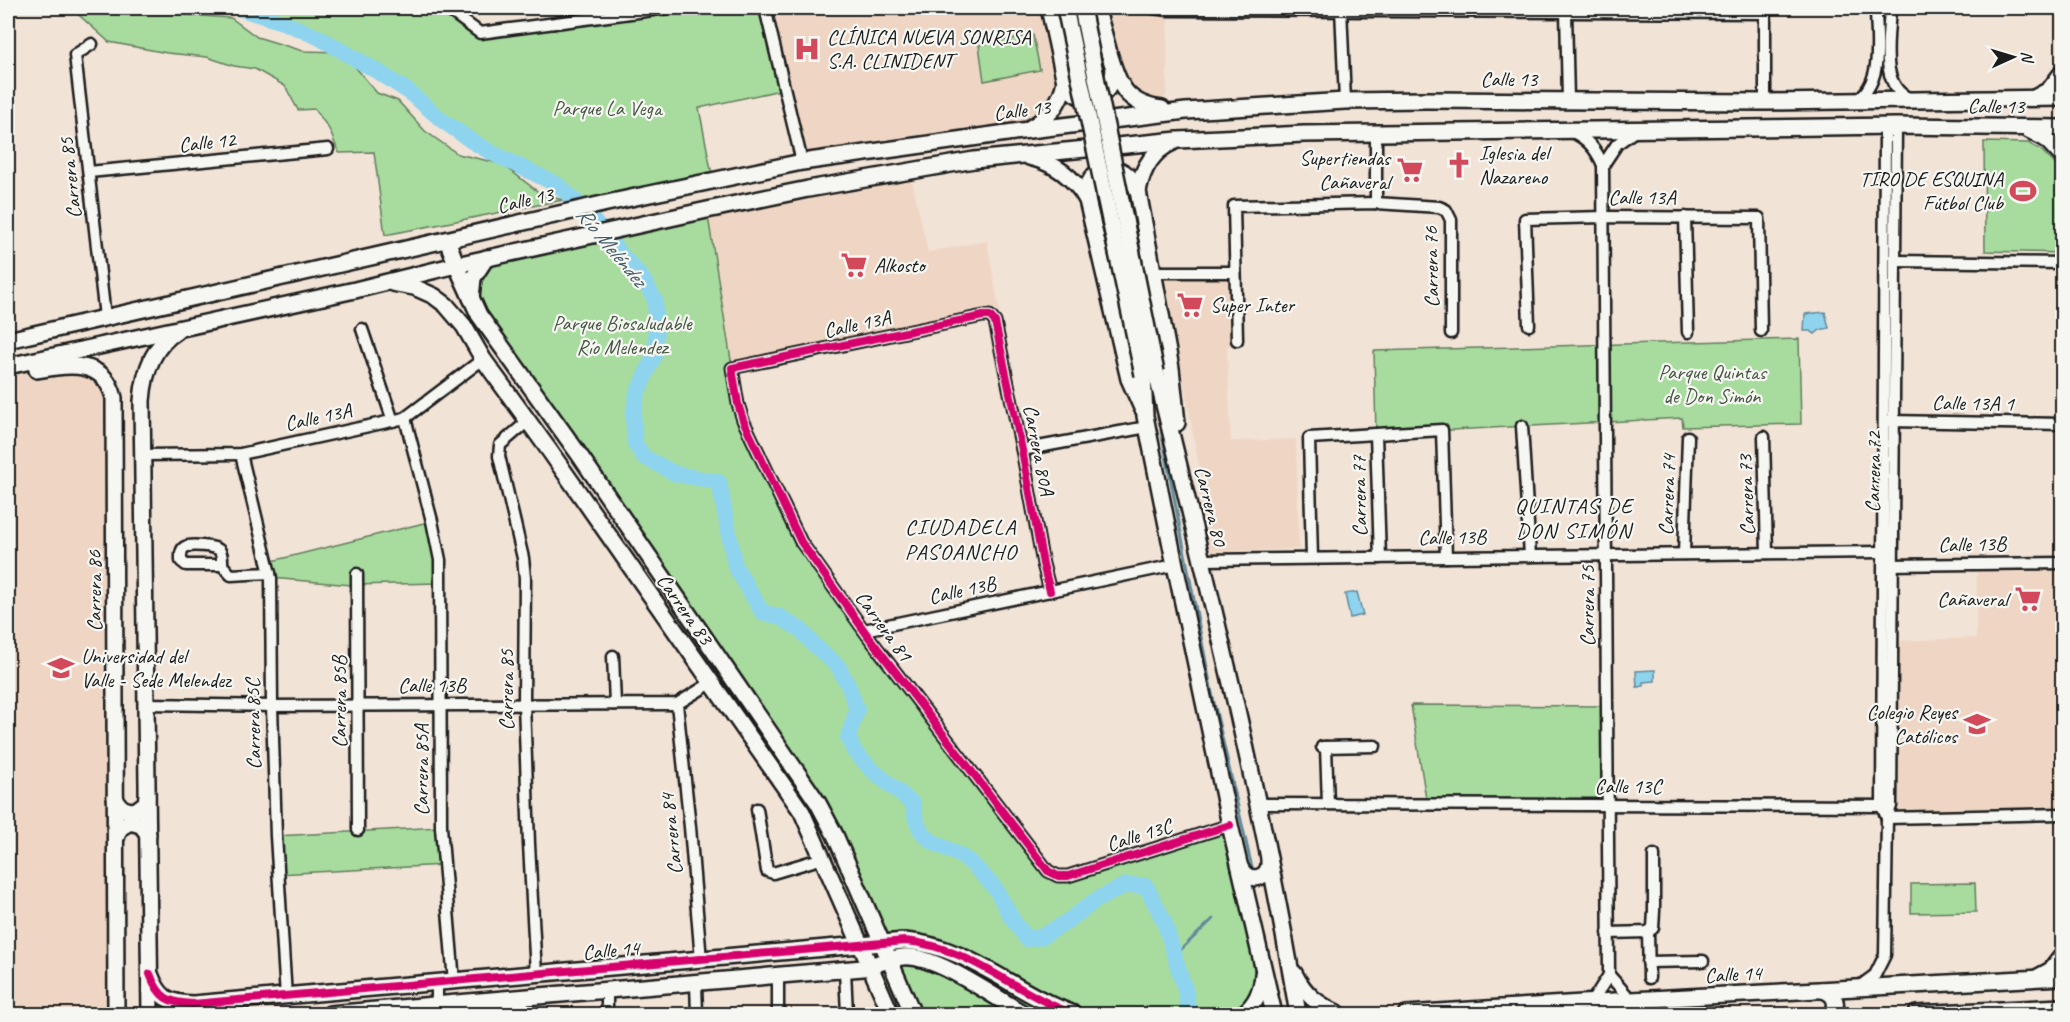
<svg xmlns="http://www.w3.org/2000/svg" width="2070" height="1022" font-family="Caveat,sans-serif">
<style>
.built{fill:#efd6c4}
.green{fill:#a7dc9e;stroke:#627c5d;stroke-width:1.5}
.water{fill:#8ed4ef;stroke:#608a9b;stroke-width:1.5}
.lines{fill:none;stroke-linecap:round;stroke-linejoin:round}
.stream{stroke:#608a9b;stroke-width:3}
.river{stroke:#8ed4ef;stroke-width:16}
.street-casing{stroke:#1c1c1c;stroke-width:15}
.secondary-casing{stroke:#1c1c1c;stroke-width:20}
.street{stroke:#f6f6f2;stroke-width:10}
.secondary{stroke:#f6f6f2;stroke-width:15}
.secondary-bridge-casing{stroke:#1c1c1c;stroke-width:20;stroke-linecap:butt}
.secondary-bridge{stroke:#f6f6f2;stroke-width:15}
.cycleway-casing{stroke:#f6f6f2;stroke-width:11}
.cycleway{stroke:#d6006c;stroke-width:8}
.labels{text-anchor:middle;stroke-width:4.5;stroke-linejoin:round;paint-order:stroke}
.poi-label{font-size:21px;fill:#1c1c1c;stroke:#f6f6f2;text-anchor:start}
.street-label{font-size:21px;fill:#1c1c1c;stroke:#f6f6f2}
.park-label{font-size:21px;fill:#465643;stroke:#f6f6f2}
.water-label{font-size:22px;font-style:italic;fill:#445c66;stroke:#f6f6f2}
.neighbourhood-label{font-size:22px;letter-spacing:1.5px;fill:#1c1c1c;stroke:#f6f6f2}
</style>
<rect width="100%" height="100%" fill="#f2e3d7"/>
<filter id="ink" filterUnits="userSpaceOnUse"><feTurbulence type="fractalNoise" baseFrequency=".0167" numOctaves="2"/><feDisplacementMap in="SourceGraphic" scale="12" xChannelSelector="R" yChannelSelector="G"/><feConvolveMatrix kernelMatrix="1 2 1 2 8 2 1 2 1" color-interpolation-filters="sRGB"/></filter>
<g filter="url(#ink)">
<!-- built -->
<g class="built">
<path d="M765,8H1049L1065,82L1040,123L802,162Z"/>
<path d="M1096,8H1153L1168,10L1167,90L1162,109L1132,98Z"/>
<path d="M910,171L928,252L987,241L1000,313L732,368L707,210Z"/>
<path d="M1162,272H1235L1238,345L1227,346L1231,441L1296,439L1299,549L1211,552L1200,499V471L1179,358H1176Z"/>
<path d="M65,365L110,385L116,1014H8V366L31,370Z"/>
<path d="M1977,563H2062V814L1887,818L1891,641L1976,638Z"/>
</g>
<!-- green -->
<g class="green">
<path d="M71,8H147L186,15L231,18L257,37L303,51L343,52L377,93L398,101L425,131L458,154L502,164L541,194L563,200L385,235L374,152L339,153L329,129L315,109L298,110L285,86L255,69L234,66L207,57L167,53L109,42Z"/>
<path d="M238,8H446L480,33L668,8H765L785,89L699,108L713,180L583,208C574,200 565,190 555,184C528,168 497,158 470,140C448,126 430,108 409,92C358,53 298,27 238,8Z"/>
<path d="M1033,35L1040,70L984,81L979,45Z"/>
<path d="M1984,142L2028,143L2041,150L2054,163L2062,174V253L1985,251Z"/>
<path d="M707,210L738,404L801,542L1058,876L1230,825L1274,1014H913L835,835L471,290L478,267Z"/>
<path d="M1799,339L1801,424L1683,427L1682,418L1376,434L1374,351Z"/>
<path d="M432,521L439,583L352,585L271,578L268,562Z"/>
<path d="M1411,705L1607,706L1608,805H1427Z"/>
<path d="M441,827L444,865L278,874L276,836Z"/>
<path d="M1975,883L1976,912L1911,913V884Z"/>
</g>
<!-- water -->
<g class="water">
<path d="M1825,312L1829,328L1820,330L1815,334L1810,331H1804L1805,314Z"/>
<path d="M1357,592L1363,615L1350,618L1345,594Z"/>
<path d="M1655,670V681L1643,682V686L1637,687L1636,671Z"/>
</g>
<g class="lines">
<!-- stream -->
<g class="stream">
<path d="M1161,430L1213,698L1253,872"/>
<path d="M1174,956L1213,919"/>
</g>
<!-- river -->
<g class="river">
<path d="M238,8L285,23L320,38L380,73L409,92L443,121L470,140L492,153L558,185L583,208L624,258L641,276L655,300L656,351L637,394L633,416L635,444L644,457L676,474L719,482L735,566L762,612L780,617L801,630L813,644L838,666L849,687L857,710L848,737L854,751L870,768L913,804C918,852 947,840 974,866C981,873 988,880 994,887C1002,898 1007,912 1015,923"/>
<path d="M1019,928L1027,939L1041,937L1065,923L1096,900L1126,885L1146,886L1164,921L1186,993L1189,1014"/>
</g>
<!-- street casing -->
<g class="street-casing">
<g id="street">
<path d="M446,8L480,33L668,8"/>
<path d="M765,8L802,162"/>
<path d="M1153,8L1168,10L1765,13"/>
<path d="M1341,8L1345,101"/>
<path d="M1890,8C1889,37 1878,87 1911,99"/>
<path d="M1566,11L1568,100"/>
<path d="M92,44L75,55L105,317"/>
<path d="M1855,101C1885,83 1876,38 1876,8"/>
<path d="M1765,102V8"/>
<path d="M1885,127L1882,806L1887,818"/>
<path d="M1570,131C1587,138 1596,149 1603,165L1609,975L1591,1003"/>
<path d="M1603,165L1617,144L1635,131"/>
<path d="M89,172L328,149"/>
<path d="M1376,203V133"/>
<path d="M1685,217L1688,332"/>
<path d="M1895,261L2062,263"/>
<path d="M1152,272H1235"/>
<path d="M1529,325L1525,219L1604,217L1759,218L1761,331"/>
<path d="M362,329L393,421"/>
<path d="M1237,340L1234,206L1376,203L1439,207L1446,210L1451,220V333"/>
<path d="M405,418L432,521L440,560L441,827L454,982"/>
<path d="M528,421L500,445L499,456L523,558L525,578L524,703L529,844L536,974"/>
<path d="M1889,421L2062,424"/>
<path d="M1522,426L1530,556"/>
<path d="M1376,434L1380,558"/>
<path d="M1764,437L1767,553"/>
<path d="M1022,450L1147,427"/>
<path d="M241,454L271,578L272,706L276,836L286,997"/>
<path d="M143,455L241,454L405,418L483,359"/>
<path d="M1684,554L1688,437"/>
<path d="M1312,558L1309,438L1442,430L1446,557"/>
<path d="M1203,560L1882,552"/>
<path d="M222,565H186L181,561C181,556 180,550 185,547C189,544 216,546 219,550C223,554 222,560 222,565L231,575L270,573"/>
<path d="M1886,565L2062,563"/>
<path d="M357,574L358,830"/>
<path d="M1050,591L1043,564L1022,450L995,322L990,316H983L732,368L738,404L743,420L801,542L868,636L1048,871L1058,876H1068L1230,825"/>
<path d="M864,630L1175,565"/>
<path d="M613,656L615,704"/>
<path d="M146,704L272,706L677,704L711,683"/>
<path d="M677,704L690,827L701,960"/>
<path d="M1322,747L1375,746"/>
<path d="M1326,747L1328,804"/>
<path d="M1257,804L1890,806"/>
<path d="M757,809L767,871L773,873L823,858"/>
<path d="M1887,818L2062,814"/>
<path d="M1648,932L1649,978"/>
<path d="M1608,933L1648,932L1653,928L1654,911V855"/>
<path d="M1648,962L1703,961"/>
<path d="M845,970L847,1014"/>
<path d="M1609,975L1631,1000"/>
<path d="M778,976V1014"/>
<path d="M696,983L697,1014"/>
<path d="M437,984V1014"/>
<path d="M1860,986L1875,975L1885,955L1887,818L1891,806L1896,126"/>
<path d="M607,991V1014"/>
<path d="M522,999L523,1014"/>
</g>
</g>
<!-- secondary casing -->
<g class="secondary-casing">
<g id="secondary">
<path d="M1049,8L1065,82C1081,109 1111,101 1114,70"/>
<path d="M1096,8C1101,23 1105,38 1109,53C1119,85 1125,104 1162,109"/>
<path d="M2034,98L2049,90L2062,73"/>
<path d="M1030,128C1050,117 1060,103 1065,82"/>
<path d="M2027,129L2046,139L2062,156"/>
<path d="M1029,157C1055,163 1074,177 1087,200"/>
<path d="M1138,191C1142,170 1152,151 1173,142"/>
<path d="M447,240L459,271L479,315L578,453L818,803L835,835L913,1014"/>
<path d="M392,283L414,287L434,296L446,305L464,326L483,359L549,450L802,812L891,1014"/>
<path d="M471,298L473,278L486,258"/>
<path d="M8,340L607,203L802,162L1021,131L1186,111L1345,101L1426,100L1765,102L2062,98"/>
<path d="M8,366L355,290L456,265L707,210L808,189L974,160L1178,140L1304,134L1896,126L2062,128"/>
<path d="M37,370C68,364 105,359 114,398L116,1014"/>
<path d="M1156,372C1208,585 1262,798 1298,1014"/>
<path d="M1143,375L1145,416L1175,565L1230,825L1274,1014"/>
<path d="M1142,408L1129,379L1087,200C1084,164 1125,156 1138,191L1171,368L1177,423"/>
<path d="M115,797C118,807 124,811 135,811L146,803L147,796"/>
<path d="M116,838L120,828L130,822L141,825L148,834"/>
<path d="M1240,867C1248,885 1271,879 1269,860"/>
<path d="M1294,973C1305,995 1317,1004 1339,1014"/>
<path d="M150,974C159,998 168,1003 193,1004L905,941C969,946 1016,994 1074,1014"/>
<path d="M2038,977L2051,970L2062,956"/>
<path d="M1822,990C1835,993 1839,1004 1832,1014"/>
<path d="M150,1014L142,401C144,373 152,346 177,331"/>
<path d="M330,1014L863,968C876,965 890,958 903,957C935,954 996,998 1024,1014"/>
<path d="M1243,1014C1256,1004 1262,991 1263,974"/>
<path d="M1406,1014L1631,1000L2062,977"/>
<path d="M1916,1014L2062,1007"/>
</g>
</g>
<!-- street -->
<use href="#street" class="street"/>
<!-- secondary -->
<use href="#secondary" class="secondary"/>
<!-- secondary-bridge casing -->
<g class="secondary-bridge-casing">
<g id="secondary-bridge">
<path d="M1065,8L1143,375"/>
<path d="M1082,8L1156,372"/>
</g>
</g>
<!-- secondary-bridge -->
<use href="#secondary-bridge" class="secondary-bridge"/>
<!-- cycleway casing -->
<g class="cycleway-casing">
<g id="cycleway">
<path d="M1050,591L1043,564L1022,450L995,322L990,316H983L732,368L738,404L743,420L801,542L868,636L1048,871L1058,876H1068L1230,825"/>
<path d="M150,974C159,998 168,1003 193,1004L905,941C969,946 1016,994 1074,1014"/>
</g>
</g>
<!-- cycleway -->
<use href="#cycleway" class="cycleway"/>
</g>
</g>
<!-- icons -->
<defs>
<g id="hospital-bare" transform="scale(2.07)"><path d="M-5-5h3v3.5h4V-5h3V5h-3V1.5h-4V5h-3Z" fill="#d1495b" stroke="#f6f6f2" stroke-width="2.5" paint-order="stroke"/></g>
<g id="church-bare" transform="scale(2.07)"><path d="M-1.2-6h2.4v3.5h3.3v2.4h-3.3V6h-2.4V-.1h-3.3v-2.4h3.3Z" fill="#d1495b" stroke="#f6f6f2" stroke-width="2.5" paint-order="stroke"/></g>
<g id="supermarket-bare" transform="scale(2.07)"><path d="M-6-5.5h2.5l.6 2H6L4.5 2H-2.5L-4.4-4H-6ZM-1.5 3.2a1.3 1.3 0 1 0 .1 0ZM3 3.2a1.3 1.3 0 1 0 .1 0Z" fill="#d1495b" stroke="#f6f6f2" stroke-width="2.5" paint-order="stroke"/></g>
<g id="stadium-bare" transform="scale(2.07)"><path d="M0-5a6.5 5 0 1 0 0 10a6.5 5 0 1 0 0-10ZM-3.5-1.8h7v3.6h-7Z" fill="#d1495b" stroke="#f6f6f2" stroke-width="2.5" paint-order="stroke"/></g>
<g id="university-bare" transform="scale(2.07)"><path d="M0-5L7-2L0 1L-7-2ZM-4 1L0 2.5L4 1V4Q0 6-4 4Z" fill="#d1495b" stroke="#f6f6f2" stroke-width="2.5" paint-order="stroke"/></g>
<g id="school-bare" transform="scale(2.07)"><path d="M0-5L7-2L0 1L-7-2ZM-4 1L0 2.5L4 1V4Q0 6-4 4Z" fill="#d1495b" stroke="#f6f6f2" stroke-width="2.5" paint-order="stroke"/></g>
</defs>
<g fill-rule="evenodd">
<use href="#hospital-bare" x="807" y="49"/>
<use href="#church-bare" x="1459" y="165"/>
<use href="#supermarket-bare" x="1410" y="170"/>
<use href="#stadium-bare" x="2023" y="191"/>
<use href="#supermarket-bare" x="854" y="265"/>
<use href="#supermarket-bare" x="1190" y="305"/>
<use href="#supermarket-bare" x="2028" y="599"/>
<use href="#university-bare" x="61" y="668"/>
<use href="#school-bare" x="1977" y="724"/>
</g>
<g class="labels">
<!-- poi labels -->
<g class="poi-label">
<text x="827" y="44">CLÍNICA NUEVA SONRISA<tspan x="827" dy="24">S.A. CLINIDENT</tspan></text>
<text x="1479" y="160">Iglesia del<tspan x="1479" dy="24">Nazareno</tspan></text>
<text x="1390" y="165" text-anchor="end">Supertiendas<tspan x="1390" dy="24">Cañaveral</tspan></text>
<text x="2003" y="186" text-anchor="end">TIRO DE ESQUINA<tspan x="2003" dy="24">Fútbol Club</tspan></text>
<text x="874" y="272">Alkosto</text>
<text x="1210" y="312">Super Inter</text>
<text x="2008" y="606" text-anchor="end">Cañaveral</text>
<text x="81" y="663">Universidad del<tspan x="81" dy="24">Valle - Sede Melendez</tspan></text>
<text x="1957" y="719" text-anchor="end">Colegio Reyes<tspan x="1957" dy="24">Católicos</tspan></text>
</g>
<!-- street labels -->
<g class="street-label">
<text x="1509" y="86">Calle 13</text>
<text transform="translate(1996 106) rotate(1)" y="7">Calle 13</text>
<text transform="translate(1022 110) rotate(-7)" y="7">Calle 13</text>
<text transform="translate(207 142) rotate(-6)" y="7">Calle 12</text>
<text transform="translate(70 178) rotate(-96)" y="7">Carrera 85</text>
<text x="1642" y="204">Calle 13A</text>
<text transform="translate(525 200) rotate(-13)" y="7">Calle 13</text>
<text transform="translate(1431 267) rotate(-91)" y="7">Carrera 76</text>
<text transform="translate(857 324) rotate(-12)" y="7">Calle 13A</text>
<text transform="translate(1973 403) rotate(1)" y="7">Calle 13A 1</text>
<text transform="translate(318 417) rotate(-12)" y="7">Calle 13A</text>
<text transform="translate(1039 450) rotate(79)" y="7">Carrera 80A</text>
<text transform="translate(1873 472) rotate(-89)" y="7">Carrera 72</text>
<text transform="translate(1667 495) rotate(-88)" y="7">Carrera 74</text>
<text transform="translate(1746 495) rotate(-92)" y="7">Carrera 73</text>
<text transform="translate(1359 496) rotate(-91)" y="7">Carrera 77</text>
<text transform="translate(1211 506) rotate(76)" y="7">Carrera 80</text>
<text transform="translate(1452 537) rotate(-1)" y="7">Calle 13B</text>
<text transform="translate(1972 544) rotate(-1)" y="7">Calle 13B</text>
<text transform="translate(962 590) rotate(-12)" y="7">Calle 13B</text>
<text transform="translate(94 591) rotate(-90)" y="7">Carrera 86</text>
<text transform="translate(1587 606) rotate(-90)" y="7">Carrera 75</text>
<text transform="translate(685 609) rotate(55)" y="7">Carrera 83</text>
<text transform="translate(884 626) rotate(54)" y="7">Carrera 81</text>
<text x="432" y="692">Calle 13B</text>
<text transform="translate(506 690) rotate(-90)" y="7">Carrera 85</text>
<text transform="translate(339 702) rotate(-90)" y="7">Carrera 85B</text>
<text transform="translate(253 724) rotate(-91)" y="7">Carrera 85C</text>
<text transform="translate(421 770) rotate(-90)" y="7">Carrera 85A</text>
<text x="1628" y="793">Calle 13C</text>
<text transform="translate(671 834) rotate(-96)" y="7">Carrera 84</text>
<text transform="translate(1139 835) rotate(-17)" y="7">Calle 13C</text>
<text transform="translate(611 950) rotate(-5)" y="7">Calle 14</text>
<text transform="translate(1733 974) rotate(-3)" y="7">Calle 14</text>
</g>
<!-- park labels -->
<g class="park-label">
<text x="607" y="115">Parque La Vega</text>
<text x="622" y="330">Parque Biosaludable<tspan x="622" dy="24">Río Melendez</tspan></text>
<text x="1712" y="379">Parque Quintas<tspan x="1712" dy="24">de Don Simón</tspan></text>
</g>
<!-- water labels -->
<g class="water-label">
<text transform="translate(612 246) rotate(50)" y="8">Río Meléndez</text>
</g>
<!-- neighbourhood labels -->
<g class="neighbourhood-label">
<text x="1574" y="513">QUINTAS DE<tspan x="1574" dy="25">DON SIMÓN</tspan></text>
<text x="961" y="534">CIUDADELA<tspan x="961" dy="25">PASOANCHO</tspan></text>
</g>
</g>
<!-- margin -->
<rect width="2070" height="1022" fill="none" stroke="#f6f6f2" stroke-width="30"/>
<rect x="15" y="15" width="2040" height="992" fill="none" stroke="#1c1c1c" stroke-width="2" filter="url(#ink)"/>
<!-- north arrow -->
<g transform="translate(2013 57) rotate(86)" stroke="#f6f6f2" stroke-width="4.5" paint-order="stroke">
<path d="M0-4.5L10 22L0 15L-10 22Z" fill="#1c1c1c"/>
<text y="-9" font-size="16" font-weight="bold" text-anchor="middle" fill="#1c1c1c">N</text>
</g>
</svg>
